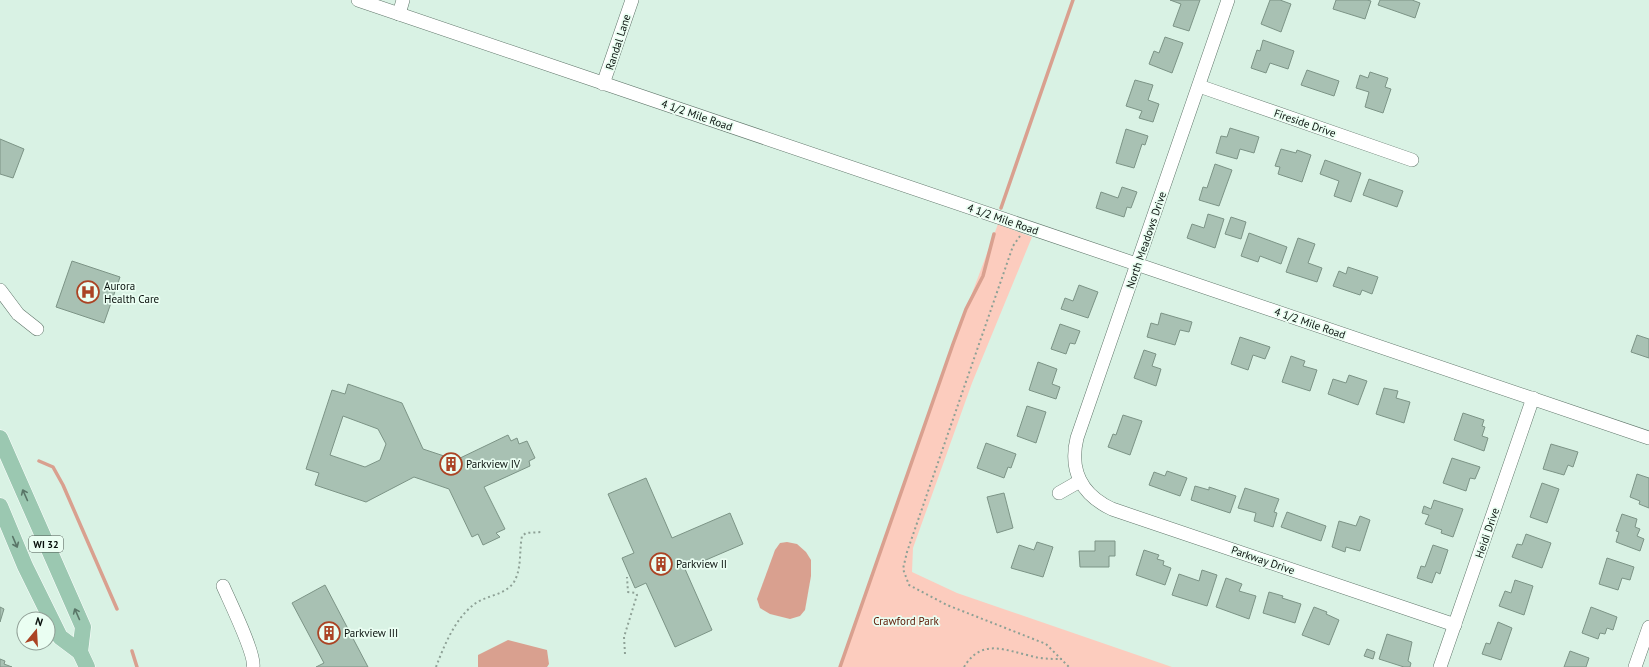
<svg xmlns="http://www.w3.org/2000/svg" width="1649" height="667" font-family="'PT Sans',sans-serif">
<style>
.green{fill:#fcccbe}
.water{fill:#d9a08f}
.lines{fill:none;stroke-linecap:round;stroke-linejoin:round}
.stream{stroke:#d9a08f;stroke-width:3.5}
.building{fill:#a8c1b3;stroke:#7c9486;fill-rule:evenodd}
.minor-casing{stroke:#61776b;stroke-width:14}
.major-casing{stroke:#fff;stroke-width:17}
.path{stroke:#8ea196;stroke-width:2;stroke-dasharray:2 3;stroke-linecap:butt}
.minor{stroke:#fff;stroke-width:13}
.major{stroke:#9bc8b1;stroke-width:16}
.oneway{stroke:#597567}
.labels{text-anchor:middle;stroke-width:3.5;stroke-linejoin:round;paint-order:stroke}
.shield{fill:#eafef2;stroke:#4c5751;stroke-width:1}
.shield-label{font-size:10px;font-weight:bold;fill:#08100c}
.street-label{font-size:11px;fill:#08100c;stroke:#eafef2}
.poi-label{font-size:11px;fill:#08100c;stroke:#eafef2;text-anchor:start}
.park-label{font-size:11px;fill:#5b1703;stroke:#eafef2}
</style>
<rect width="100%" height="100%" fill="#d9f2e4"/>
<!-- green -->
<path class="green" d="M998,224L1032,237L972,383L913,548L912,572L957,593L1172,667H840L953,344Z"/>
<!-- water -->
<g class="water">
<path d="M787,542L797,544L806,552L811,560V576L805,610L800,616L790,619L770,614L760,608L757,599L775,550L780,543Z"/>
<path d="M508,640L547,650L549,664L547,667H478V655Z"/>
</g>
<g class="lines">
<!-- stream -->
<g class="stream">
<path d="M1001,208L1073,0"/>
<path d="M39,461L53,467L63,485L117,609"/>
<path d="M132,651L137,667"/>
<path d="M840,667L953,344L966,309L983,276L994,234"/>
</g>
</g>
<!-- building -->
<g class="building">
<path d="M1170,0H1200L1189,31L1173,26L1181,4Z"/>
<path d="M1270,0H1280L1291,4L1281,32L1261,24Z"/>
<path d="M1336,0H1367L1371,1L1365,19L1333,9Z"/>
<path d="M1380,0H1412L1420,3L1415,18L1378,5Z"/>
<path d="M1165,37L1183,43L1172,73L1149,64L1154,51L1159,53Z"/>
<path d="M1263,40L1294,51L1288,69L1270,63L1266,73L1251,68L1257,50L1260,51Z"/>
<path d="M1307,70L1339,81L1334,96L1301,85Z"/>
<path d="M1370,72L1388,78L1385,87L1391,89L1383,113L1365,107L1369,92L1356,88L1360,75L1368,78Z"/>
<path d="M1135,80L1153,85L1148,100L1159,104L1153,122L1139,118L1142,111L1126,106Z"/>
<path d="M1230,128L1259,137L1254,153L1240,149L1237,159L1216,153L1221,136L1227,137Z"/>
<path d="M1126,129L1148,136L1145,145L1142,144L1134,168L1116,163Z"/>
<path d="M0,139L24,149L13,178L0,174Z"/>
<path d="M1281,149L1296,153L1297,150L1311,155L1302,182L1278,174L1280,167L1275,166Z"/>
<path d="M1325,160L1361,173L1351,202L1334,196L1339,181L1320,174Z"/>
<path d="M1215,164L1232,170L1219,206L1199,200L1203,187L1207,188Z"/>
<path d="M1369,179L1403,191L1397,207L1363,195Z"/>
<path d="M1122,187L1137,192L1131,208L1127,207L1124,217L1096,208L1101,192L1118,198Z"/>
<path d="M1208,214L1224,219L1215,248L1187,238L1192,224L1204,228Z"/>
<path d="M1231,217L1246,222L1241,239L1225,234Z"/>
<path d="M1249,233L1287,247L1281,264L1260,256L1258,262L1241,256Z"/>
<path d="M1298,238L1315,244L1308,263L1322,268L1317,282L1286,272Z"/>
<path d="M72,261L120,277L104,323L56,307Z"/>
<path d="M1348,267L1378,277L1372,294L1362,290L1360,295L1333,286L1339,271L1346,274Z"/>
<path d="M1079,285L1098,292L1088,318L1061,309L1065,298L1073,301Z"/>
<path d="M1161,313L1192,322L1189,332L1180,330L1175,345L1147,337L1151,323L1158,325Z"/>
<path d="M1060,324L1080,331L1075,344L1070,343L1066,354L1051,349Z"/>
<path d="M1637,335L1649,339V358L1631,352Z"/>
<path d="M1240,337L1270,347L1265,359L1253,355L1248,370L1231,364Z"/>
<path d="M1144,350L1156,354L1152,366L1161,369L1156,386L1134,378Z"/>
<path d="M1291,356L1305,361L1303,366L1317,370L1310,391L1282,382Z"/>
<path d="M1038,362L1057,369L1052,384L1060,387L1056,399L1029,390Z"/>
<path d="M1349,375L1367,381L1358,405L1328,394L1333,379L1346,383Z"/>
<path d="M348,384L402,403L423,449L456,460L508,435L511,441L517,438L519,444L527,441L535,458L529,461L530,466L484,487L505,529L496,533L500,537L483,545L478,534L472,537L449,489L414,477L366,502L315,485L319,473L306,469L332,390L345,394ZM343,416L378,429L386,444L380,460L365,467L330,455Z"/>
<path d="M1384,388L1398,391L1396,398L1410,402L1404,423L1376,414Z"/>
<path d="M1027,406L1046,412L1036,443L1017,436Z"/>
<path d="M1463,413L1484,420L1482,426L1485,427L1482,436L1488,438L1484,451L1454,440Z"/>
<path d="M1123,415L1142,421L1130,455L1108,447L1113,434L1116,435Z"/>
<path d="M986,443L1016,454L1011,468L1008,467L1004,478L977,468Z"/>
<path d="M1551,444L1578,452L1573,467L1568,465L1564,475L1543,469Z"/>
<path d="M1452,458L1480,467L1475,479L1470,478L1466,491L1443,483Z"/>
<path d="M1167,471L1187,478L1180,496L1149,485L1154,472L1165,476Z"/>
<path d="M1637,474L1649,478V508L1639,504L1640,501L1630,497Z"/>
<path d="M646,478L672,538L730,513L743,544L685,569L712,630L675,647L646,583L635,588L622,558L634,553L608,494Z"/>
<path d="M1542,483L1559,489L1547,523L1530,517Z"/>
<path d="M1195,486L1209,490V487L1236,496L1230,513L1191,500Z"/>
<path d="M1245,488L1279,499L1274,512L1277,513L1273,527L1254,521L1256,513L1238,508Z"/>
<path d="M1004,493L1013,528L997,533L987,497Z"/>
<path d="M1434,500L1463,509L1453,537L1441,533L1442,530L1425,524L1429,515L1422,513L1424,506L1431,509Z"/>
<path d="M1287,512L1326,526L1321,541L1281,527Z"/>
<path d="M1622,514L1637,519L1635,527L1640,529L1637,536L1644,539L1640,551L1616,542L1619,532L1616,531Z"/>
<path d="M1360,516L1370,520L1360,551L1346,547L1345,552L1332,547L1339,521L1356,526Z"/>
<path d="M1526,534L1551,543L1542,568L1512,557L1517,544L1522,545Z"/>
<path d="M1095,541H1115V556H1109V567H1080L1079,551H1095Z"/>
<path d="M1037,542L1053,547L1043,577L1011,568L1019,545L1034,550Z"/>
<path d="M1433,545L1448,550L1440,574L1436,572L1432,583L1417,578L1421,566L1425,567Z"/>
<path d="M1144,550L1159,555L1157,559L1164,561L1163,565L1171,568L1165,585L1136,575Z"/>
<path d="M1607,558L1634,567L1630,580L1622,578L1618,590L1599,584Z"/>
<path d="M1202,570L1217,575L1207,606L1172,595L1179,574L1199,581Z"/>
<path d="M1226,578L1242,584L1239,591L1256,596L1249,619L1216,607Z"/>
<path d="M1515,580L1533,586L1524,615L1499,606L1505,591L1511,593Z"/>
<path d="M325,585L368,667H316L324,663L292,603Z"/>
<path d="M1269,592L1283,596L1282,598L1301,604L1295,623L1263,613Z"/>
<path d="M0,607L4,609L0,622Z"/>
<path d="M1314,607L1327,612L1326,614L1339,620L1329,645L1302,635Z"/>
<path d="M1591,607L1617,617L1613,630L1607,628L1605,634L1600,633L1598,639L1582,633Z"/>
<path d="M1498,622L1512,628L1501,660L1482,654L1486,643L1490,644Z"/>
<path d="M1387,634L1412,642L1408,661L1411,663L1410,667H1404L1379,659Z"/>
<path d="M1367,649L1375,652L1373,659L1364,656Z"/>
<path d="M1570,651L1589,658L1586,667H1564Z"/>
<path d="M0,659L5,661L4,664L12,667H0Z"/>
</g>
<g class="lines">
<!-- minor casing -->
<g class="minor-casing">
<g id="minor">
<path d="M358,0L1649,438"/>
<path d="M1228,0L1077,438C1069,471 1082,495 1112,509L1455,625"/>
<path d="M399,14L403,0"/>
<path d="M603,84L632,0"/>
<path d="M1199,86L1412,160"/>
<path d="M0,290L18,314L37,329"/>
<path d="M1059,493L1080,481"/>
<path d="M223,586C229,600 256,655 253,667"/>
<path d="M1440,667L1533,398"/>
<path d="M1635,667L1649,627"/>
</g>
</g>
<!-- major casing -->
<g class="major-casing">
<g id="major">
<path d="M0,438L83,627L80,652L87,667"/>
<path d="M0,506L25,566L60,637L80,652"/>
</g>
</g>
<!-- path -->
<g class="path">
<path d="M1020,236L1013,246L907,552L903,569L909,585L947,605L1046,644L1069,667"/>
<path d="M625,654L624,637L637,595L636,593L628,592L627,577"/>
<path d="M436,667C444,646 454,621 472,606C484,595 505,596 514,582C522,568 519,551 522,536L526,533L541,532"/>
<path d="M964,667C982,638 1004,650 1031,656C1041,659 1051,659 1062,659"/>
</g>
<!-- minor -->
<use href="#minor" class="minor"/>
<!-- major -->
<use href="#major" class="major"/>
</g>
<!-- one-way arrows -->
<defs><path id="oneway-shaft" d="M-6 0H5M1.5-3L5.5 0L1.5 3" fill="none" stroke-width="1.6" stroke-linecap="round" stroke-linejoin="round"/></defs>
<g class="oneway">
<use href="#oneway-shaft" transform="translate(25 495) rotate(-114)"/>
<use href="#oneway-shaft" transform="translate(15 542) rotate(67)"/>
<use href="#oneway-shaft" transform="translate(77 614) rotate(-114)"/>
</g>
<!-- icons -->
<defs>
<g id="hospital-ring" transform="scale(1.15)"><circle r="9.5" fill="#eafef2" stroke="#ab4324" stroke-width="1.5"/><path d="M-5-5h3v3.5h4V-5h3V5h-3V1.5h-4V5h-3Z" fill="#ab4324"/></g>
<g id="building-ring" transform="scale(1.15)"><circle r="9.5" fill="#eafef2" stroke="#ab4324" stroke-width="1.5"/><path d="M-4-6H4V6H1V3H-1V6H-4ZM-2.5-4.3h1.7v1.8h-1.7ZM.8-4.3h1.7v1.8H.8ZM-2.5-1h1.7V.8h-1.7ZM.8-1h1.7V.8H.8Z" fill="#ab4324"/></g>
</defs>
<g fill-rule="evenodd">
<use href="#hospital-ring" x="88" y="292"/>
<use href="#building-ring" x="451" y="464"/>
<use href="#building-ring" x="661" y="564"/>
<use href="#building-ring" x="329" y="633"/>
</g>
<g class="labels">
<!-- shield labels -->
<rect class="shield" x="29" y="536" width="34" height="16" rx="3"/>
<g class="shield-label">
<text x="46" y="548">WI 32</text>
</g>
<!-- street labels -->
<g class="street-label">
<text transform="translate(618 42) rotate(-72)" y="4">Randal Lane</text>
<text transform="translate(697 115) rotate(19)" y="4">4 1/2 Mile Road</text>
<text transform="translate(1305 123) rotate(19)" y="4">Fireside Drive</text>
<text transform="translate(1003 219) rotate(19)" y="4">4 1/2 Mile Road</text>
<text transform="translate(1146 240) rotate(-71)" y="4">North Meadows Drive</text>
<text transform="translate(1310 323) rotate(19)" y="4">4 1/2 Mile Road</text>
<text transform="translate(1487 533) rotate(-71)" y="4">Heidi Drive</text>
<text transform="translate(1263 560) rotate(19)" y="4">Parkway Drive</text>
</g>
<!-- poi labels -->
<g class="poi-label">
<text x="104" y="290">Aurora<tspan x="104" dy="13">Health Care</tspan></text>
<text x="466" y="468">Parkview IV</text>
<text x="676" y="568">Parkview II</text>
<text x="344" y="637">Parkview III</text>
</g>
<!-- park labels -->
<g class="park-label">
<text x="906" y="625">Crawford Park</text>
</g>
</g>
<!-- north arrow -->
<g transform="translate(36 631) rotate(18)"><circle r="19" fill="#eafef2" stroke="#909f96"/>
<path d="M0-3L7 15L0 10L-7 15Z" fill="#ab4324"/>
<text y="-6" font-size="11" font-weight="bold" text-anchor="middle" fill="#08100c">N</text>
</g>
</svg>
